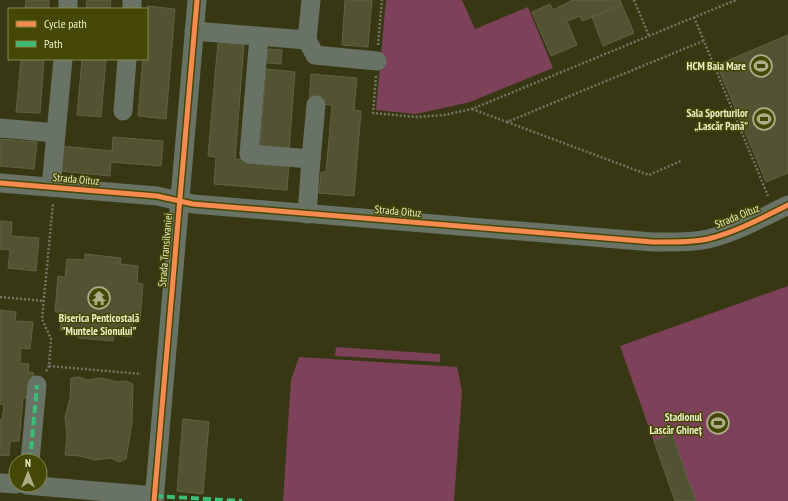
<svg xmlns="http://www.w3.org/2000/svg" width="788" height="501" font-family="'PT Sans Narrow',sans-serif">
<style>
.green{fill:#7d4259}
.building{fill:#525332;stroke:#616243}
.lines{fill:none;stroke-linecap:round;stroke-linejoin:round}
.path{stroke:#707765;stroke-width:2.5;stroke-dasharray:2 2;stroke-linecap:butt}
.minor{stroke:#687365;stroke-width:19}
.quiet{stroke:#3abd76;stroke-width:4;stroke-dasharray:8 4;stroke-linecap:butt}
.cycleway-casing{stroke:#454704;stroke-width:8}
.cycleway{stroke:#f68b52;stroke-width:5}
.labels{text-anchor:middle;stroke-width:3;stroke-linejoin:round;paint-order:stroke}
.poi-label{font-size:11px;font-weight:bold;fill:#eaeec7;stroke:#454704;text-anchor:end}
.street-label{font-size:11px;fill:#eaeec7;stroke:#454704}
</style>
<rect width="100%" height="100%" fill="#373813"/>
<!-- green -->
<g class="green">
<path d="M386,0H462L475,29L528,7L553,68L470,102L416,114L376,110Z"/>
<path d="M788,286V501H675L620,346Z"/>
<path d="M336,347L440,354V362L335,356Z"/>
<path d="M299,357L457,367L462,391L454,501H283L291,380Z"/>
</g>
<!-- building -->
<g class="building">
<path d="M26,0H49V9H25Z"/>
<path d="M87,0H111L110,9H86Z"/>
<path d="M345,0H372L368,47L342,45Z"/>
<path d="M573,0H620L622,5L582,21L580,16L567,21L577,45L551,56L532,12L550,4L553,10Z"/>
<path d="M622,5L634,33L603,46L592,17Z"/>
<path d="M147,6L175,9L166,119L138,116L143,59H147Z"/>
<path d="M788,35V173L766,182L717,65Z"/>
<path d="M218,42L244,44L235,159L289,163L287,190L214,184L216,157L208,156Z"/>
<path d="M268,49L282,50L281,64L267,63Z"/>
<path d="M21,59H44L40,113L16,112Z"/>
<path d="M82,59H106L101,117L77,115Z"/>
<path d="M266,69L295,72L289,150L260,148Z"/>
<path d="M311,74L357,78L354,110L361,111L354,196L319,193L321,172H326L332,105L309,103Z"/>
<path d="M113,137L163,141L161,166L111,162L110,176L60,171L62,146L112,151Z"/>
<path d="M0,139L37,142L34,169L0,166Z"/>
<path d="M0,221L12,222L11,236L39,238L36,271L8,268L10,250L0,249Z"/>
<path d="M85,254L121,258L120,264L138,266L137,283L143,284L140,320L133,319L132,337L114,335L113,341L78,338V332L60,330L62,312H55L58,276L65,277L67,259L85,260Z"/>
<path d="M0,310L16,312L15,321L33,322L30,349L21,348L20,363L29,364L28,372L34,373L32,399L23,398L19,441H10L9,456L0,455V420H2L4,405L0,404Z"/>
<path d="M79,377L87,380L102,378L117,382L126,381L133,384L132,422L126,459L119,462L111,458L95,460L80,456L65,455L67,436L65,417L70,398L71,378Z"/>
<path d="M183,419L209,422L203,494L177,491Z"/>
<path d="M672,434L696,501H675L654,441Z"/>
</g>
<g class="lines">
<!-- path -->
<g class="path">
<path d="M634,0L649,36"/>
<path d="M694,17L768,196"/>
<path d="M378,45L382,0"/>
<path d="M376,76L373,113L416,117L444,115L472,109L736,0"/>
<path d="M472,109L507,122L703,41"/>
<path d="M507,122L649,175L681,161"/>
<path d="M0,297L44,301"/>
<path d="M49,366L141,374"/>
<path d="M46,371L49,366L51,339L42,319L53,203"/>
</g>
<!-- minor -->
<g class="minor">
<path d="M68,9V0"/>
<path d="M132,9V0"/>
<path d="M194,31L307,40L311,0"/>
<path d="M259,37L249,154L311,159L307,214"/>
<path d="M307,40L315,55L377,61"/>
<path d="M123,111L127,59"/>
<path d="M0,128L56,133"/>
<path d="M311,159L316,105"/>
<path d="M0,183L157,196L193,204L653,242C671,242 690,243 708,239C736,232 762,218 788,205"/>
<path d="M51,187L63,59"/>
<path d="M30,461L37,385"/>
<path d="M0,483L16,484"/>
<path d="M26,485L155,496"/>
<path d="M154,501L197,0"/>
</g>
<!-- quiet -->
<g class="quiet">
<path d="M30,461L37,385"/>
<path d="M155,496L242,501"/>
</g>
<!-- cycleway casing -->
<g class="cycleway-casing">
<g id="cycleway">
<path d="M0,183L157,196L193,204L653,242C671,242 690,243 708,239C736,232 762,218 788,205"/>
<path d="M154,501L197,0"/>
</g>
</g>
<!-- cycleway -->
<use href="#cycleway" class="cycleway"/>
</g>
<!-- icons -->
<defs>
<g id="stadium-ring" transform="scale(1.15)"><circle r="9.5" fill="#454704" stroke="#abae88" stroke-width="1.5"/><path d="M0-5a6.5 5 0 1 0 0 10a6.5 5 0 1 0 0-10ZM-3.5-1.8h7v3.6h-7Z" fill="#abae88"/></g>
<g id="temple-ring" transform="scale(1.15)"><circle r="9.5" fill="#454704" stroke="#abae88" stroke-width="1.5"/><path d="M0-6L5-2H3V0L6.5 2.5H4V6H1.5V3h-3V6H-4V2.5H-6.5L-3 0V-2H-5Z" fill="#abae88"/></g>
</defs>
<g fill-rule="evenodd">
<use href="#stadium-ring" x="761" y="66"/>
<use href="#stadium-ring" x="764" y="119"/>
<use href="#temple-ring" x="99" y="298"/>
<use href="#stadium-ring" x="718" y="423"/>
</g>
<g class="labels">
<!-- poi labels -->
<g class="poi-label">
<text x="746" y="70">HCM Baia Mare</text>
<text x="748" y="117">Sala Sporturilor<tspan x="748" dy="13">„Lascăr Pană”</tspan></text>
<text x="99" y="322" text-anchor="middle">Biserica Penticostală<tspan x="99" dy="13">"Muntele Sionului"</tspan></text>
<text x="702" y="421">Stadionul<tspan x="702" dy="13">Lascăr Ghineț</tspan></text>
</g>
<!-- street labels -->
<g class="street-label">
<text transform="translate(76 179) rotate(5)" y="4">Strada Oituz</text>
<text transform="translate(398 211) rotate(5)" y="4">Strada Oituz</text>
<text transform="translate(737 216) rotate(-22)" y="4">Strada Oituz</text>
<text transform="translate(165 250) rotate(-85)" y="4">Strada Transilvaniei</text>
</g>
</g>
<!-- legend -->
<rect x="8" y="8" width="140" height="52" fill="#454704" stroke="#878a52"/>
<rect x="16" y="21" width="20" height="6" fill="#f68b52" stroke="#878a52"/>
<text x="44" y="28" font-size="12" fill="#eaeec7">Cycle path</text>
<rect x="16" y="41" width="20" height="6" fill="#3abd76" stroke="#878a52"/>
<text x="44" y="48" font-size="12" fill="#eaeec7">Path</text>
<!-- north arrow -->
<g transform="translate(28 473)"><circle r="19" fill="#454704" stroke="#878a52"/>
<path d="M0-3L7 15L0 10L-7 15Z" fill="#abae88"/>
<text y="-6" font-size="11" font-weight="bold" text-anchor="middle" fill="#eaeec7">N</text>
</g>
</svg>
